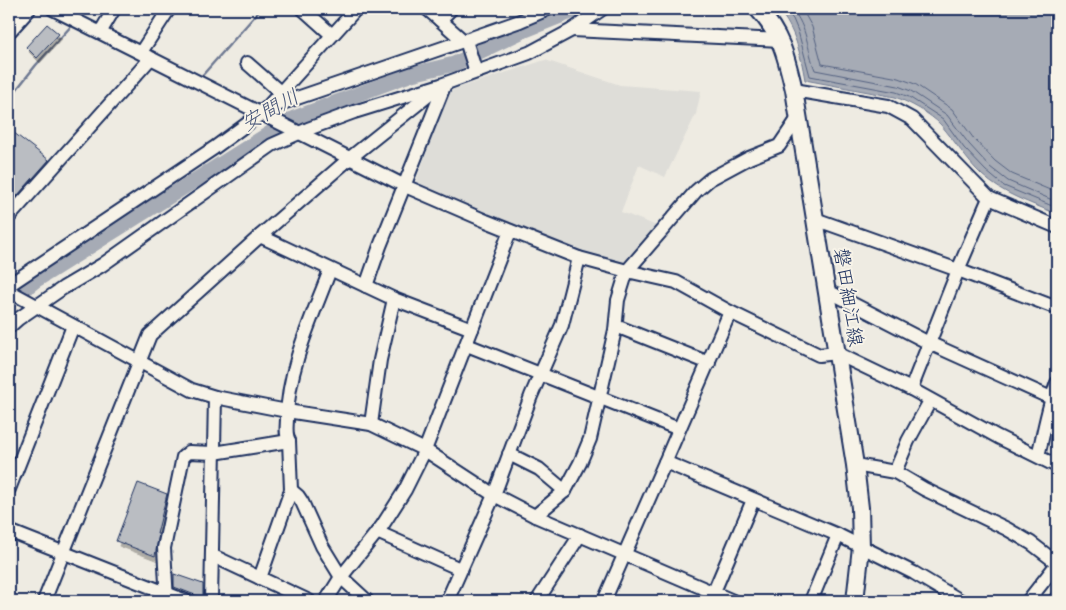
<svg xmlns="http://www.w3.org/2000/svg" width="1066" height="610" font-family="'Indie Flower','Klee One',sans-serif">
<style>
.built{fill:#deddd8}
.water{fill:#a6abb5;stroke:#6e7992}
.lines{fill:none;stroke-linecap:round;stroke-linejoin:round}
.shore{stroke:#536181;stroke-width:1}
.stream{stroke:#6e7992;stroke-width:2.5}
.river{stroke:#a6abb5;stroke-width:15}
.building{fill:#babdc2;stroke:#1b2f5e;filter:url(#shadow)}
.minor-casing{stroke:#1b2f5e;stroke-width:16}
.major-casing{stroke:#1b2f5e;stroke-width:20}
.minor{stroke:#f7f3e8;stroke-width:12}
.major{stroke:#f7f3e8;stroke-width:16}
.labels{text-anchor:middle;stroke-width:4;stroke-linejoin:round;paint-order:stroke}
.street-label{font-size:20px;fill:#1b2f5e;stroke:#f7f3e8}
.water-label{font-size:21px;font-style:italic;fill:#455478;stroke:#f7f3e8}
</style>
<defs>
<filter id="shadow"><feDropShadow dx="3" dy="5" stdDeviation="0" flood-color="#0004"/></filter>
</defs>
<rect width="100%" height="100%" fill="#eeebe2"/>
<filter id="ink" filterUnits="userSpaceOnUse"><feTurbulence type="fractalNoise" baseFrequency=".02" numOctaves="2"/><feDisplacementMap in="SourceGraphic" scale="10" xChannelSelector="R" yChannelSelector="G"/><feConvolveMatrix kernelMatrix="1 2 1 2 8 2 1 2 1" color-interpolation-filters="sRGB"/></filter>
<g filter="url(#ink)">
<!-- built -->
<path class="built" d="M545,60L620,85L701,91L696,114L665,177L639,165L621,212L662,228L624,271L414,187L449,91Z"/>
<!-- water -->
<path class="water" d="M778,9H1057V214C1031,203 1004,195 982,175C966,160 955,141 941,125C931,114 909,102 895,97L805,80C800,52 796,31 778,9Z"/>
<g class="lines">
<!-- shore -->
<g class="shore">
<path d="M784,9L793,19L798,31L810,76L896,92L909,97L943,119L964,148L986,171L1004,186L1057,208"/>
<path d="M792,9C808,28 807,49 815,70L898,86L911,91L947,115L969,144L990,167L1008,181L1057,202"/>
<path d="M802,9L812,27L822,64L899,78L915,84L952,109L974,139L995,161L1012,174L1057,193"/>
</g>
<!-- stream -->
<g class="stream">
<path d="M81,15L85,9"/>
<path d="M200,78L261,9"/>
<path d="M9,99L36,65L73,24"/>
</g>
<!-- river -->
<path class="river" d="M9,302L35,281L294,118L412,74L454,64L523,31L578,9"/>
</g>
<!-- building -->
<g class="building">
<path d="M47,24L59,34L37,58L26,47Z"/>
<path d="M9,129L49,160L9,205Z"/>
<path d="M138,483L167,494L157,534H159L155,556L116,541Z"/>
<path d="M174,574L203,584V598L174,587Z"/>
<path d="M1057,585V601H1045Z"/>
</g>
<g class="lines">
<!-- minor casing -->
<g class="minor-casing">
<g id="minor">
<path d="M53,9L405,186L486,221L579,258L627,271L676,282L730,312L819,355L836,353L911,389L998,437L1057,466"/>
<path d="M303,9L332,35"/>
<path d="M427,9L440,20L451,9"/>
<path d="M440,20L467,44L476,72"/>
<path d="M572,30L780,40"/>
<path d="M101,31L114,9"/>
<path d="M141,52L169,9"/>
<path d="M247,63L280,92"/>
<path d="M794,90L888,106L912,119L989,198L1057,227"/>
<path d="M265,109L463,41L520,21L548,9"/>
<path d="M9,217L151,58"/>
<path d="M815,219L958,270L1057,308"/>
<path d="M260,236L394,299L472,329"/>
<path d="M330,270C312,318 288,367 287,418C287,426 285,434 289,441L291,490L298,496L302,502L322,546L341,577L367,601"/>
<path d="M9,285L214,148L262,113L356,9"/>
<path d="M366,286L380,246L445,84"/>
<path d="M826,290L929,343L1051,398"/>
<path d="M9,291L192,390L215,397L287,411L371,424L425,450L494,495L535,516L733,601"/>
<path d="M616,326L709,363"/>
<path d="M9,327L18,319L63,288L102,265L272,145L308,129L354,112L441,85L529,53L572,30L602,9"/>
<path d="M467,345L679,429"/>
<path d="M911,389L958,270L989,198"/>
<path d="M371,424L380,360L394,299"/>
<path d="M509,454L539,469L565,491"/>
<path d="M1038,456C1044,432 1048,406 1057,383"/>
<path d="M665,462L730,312"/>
<path d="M855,465L895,472L924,489L1007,529L1031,543L1057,563"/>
<path d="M895,472L908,441L930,401"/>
<path d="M9,489L73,326"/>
<path d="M535,516L565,491L580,463L590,439L615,330L618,300L627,271L696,191L710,179L749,158L779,146L798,118"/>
<path d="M9,531L186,601"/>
<path d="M377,532L460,569"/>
<path d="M213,556L309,601"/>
<path d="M260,578L291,490"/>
<path d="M44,601L150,335L260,236L350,158L435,90"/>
<path d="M167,601L164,548L183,457L189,452L214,453L289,441"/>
<path d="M211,601L215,397"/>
<path d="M326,601L341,577L382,526L405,490L425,450L510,231"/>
<path d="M447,601L494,495L531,396L562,325L579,258"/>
<path d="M537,601L580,535"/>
<path d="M604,601L665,462L838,535L914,573L961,601"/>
<path d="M710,601L753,500"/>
<path d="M811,601L838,535"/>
<path d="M1028,601L1057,564"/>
</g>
</g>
<!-- major casing -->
<g class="major-casing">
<g id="major">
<path d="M758,9C782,36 786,56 794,90L855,465L860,508L861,547L855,601"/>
<path d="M9,29L27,9"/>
</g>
</g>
<!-- minor -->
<use href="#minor" class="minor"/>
<!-- major -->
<use href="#major" class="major"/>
</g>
</g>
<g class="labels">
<!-- street labels -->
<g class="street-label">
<text transform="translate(849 297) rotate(81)" y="7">磐田細江線</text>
</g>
<!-- water labels -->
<g class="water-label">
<text transform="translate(270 110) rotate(-29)" y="7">安間川</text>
</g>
</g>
<!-- margin -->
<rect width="1066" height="610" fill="none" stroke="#f7f3e8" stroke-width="30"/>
<rect x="15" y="15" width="1036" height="580" fill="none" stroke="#1b2f5e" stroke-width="2" filter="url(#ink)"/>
</svg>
